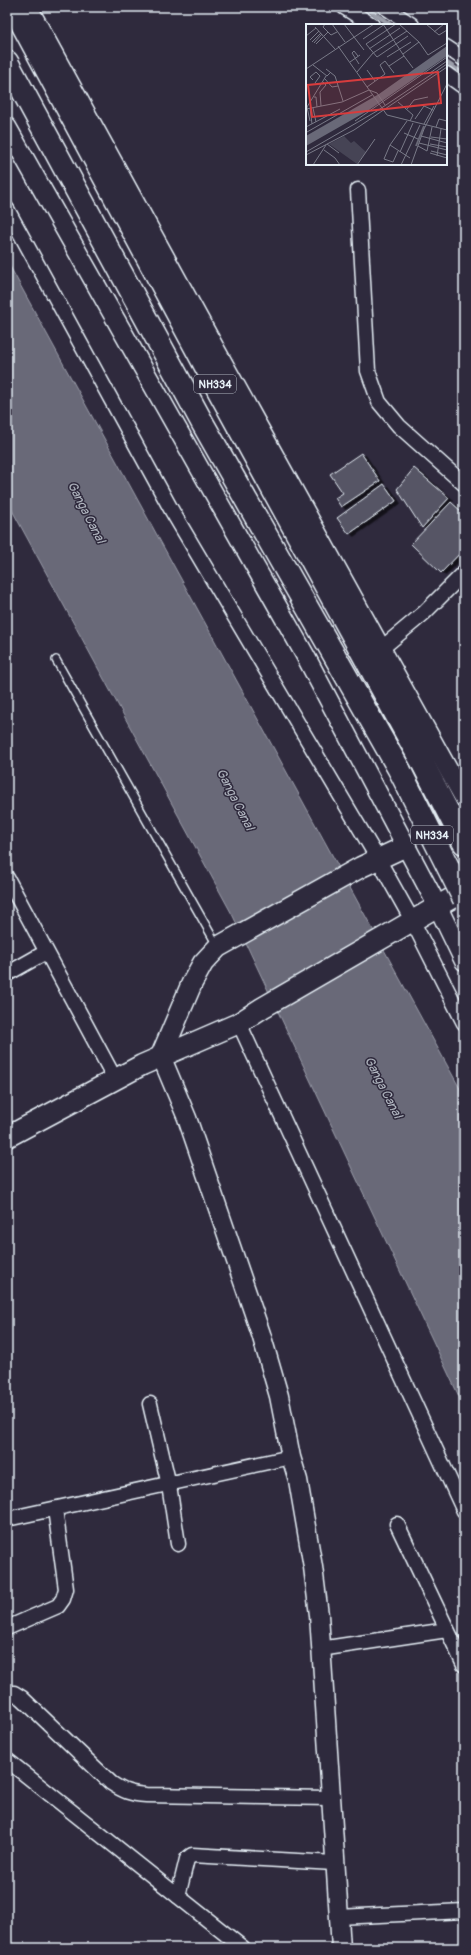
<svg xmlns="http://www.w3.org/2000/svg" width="471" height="1955" font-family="Pangolin,sans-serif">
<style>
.water{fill:#696978;stroke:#9c9fab}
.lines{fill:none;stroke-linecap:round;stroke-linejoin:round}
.stream{stroke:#9c9fab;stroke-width:4}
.building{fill:#575565;stroke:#e8f1f8;filter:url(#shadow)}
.service-casing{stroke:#e8f1f8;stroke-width:10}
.minor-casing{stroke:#e8f1f8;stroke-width:17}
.tertiary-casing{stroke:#e8f1f8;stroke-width:21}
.secondary-casing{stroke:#e8f1f8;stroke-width:23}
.trunk-casing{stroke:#e8f1f8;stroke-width:25}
.service{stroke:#2f2a3d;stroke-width:7}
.minor{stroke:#2f2a3d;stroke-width:14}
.tertiary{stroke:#2f2a3d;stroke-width:18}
.secondary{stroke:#2f2a3d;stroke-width:20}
.trunk{stroke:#2f2a3d;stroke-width:22}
.trunk-bridge-casing{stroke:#e8f1f8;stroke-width:25;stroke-linecap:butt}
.trunk-bridge{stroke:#2f2a3d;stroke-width:22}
.labels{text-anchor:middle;stroke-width:3;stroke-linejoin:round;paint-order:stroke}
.shield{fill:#2f2a3d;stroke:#b0b5c0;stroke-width:1}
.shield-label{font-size:11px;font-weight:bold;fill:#e8f1f8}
.water-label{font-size:13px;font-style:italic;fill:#afb4be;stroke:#2f2a3d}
.inset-river{fill:none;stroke:#696978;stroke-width:2}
.inset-road{fill:none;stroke:#797a88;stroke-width:1}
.view{fill:#d83c3d;fill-opacity:0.15;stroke:#d83c3d;stroke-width:2}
.inset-edge{fill:none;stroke:#e8f1f8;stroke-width:2}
</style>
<defs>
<filter id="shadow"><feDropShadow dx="4.5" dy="2.5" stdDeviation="0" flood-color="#0009"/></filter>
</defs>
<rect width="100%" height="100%" fill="#2f2a3d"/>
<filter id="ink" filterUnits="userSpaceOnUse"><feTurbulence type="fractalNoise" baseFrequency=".025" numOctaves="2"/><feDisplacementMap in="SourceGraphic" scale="8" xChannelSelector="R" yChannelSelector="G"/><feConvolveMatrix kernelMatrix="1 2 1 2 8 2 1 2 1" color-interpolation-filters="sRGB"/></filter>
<g filter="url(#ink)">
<!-- water -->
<path class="water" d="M7,261L464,1096V1407L233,916L7,501Z"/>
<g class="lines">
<!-- stream -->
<g class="stream">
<path d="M365,7L391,25"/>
<path d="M446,62L464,74"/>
</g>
</g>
<!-- building -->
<g class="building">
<path d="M361,453L380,481L341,507L335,498L343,493L330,474Z"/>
<path d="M414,468L449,498L422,528L397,489Z"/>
<path d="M384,484L396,501L349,534L337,518Z"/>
<path d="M451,502L464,514V549L441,573L411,544Z"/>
</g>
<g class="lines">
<!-- service casing -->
<g class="service-casing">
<path id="service" d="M56,660L218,947"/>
</g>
<!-- minor casing -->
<g class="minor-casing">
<g id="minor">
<path d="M344,7L372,25"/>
<path d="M385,7L412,25"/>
<path d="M446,47L464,59"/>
<path d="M446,74L464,87"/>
<path d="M358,190L368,371L379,402L399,426L464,484"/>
<path d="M7,209L172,511L378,859L412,920L464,1023"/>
<path d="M382,648L424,613L464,573"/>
<path d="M7,878L115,1079"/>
<path d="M7,974L46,952"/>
<path d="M239,1023L464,1511"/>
<path d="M150,1404L169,1485L178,1544"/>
<path d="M7,1519L291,1457"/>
<path d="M397,1524L464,1665"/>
<path d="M7,1628L58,1606L63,1599L66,1589L55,1509"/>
<path d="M320,1649L447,1630"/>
<path d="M7,1694L14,1693L22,1698L111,1783C123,1791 131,1794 146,1795L330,1798"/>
<path d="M7,1760L243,1948"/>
<path d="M178,1896L187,1859L192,1855L334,1863"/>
<path d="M338,1917L464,1911"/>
</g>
</g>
<!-- tertiary casing -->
<g class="tertiary-casing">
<g id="tertiary">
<path d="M28,7L217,352L464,798"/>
<path d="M7,127L305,655L437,905L464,961"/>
<path d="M161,1056L187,1118L261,1334L279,1396L291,1457L298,1480L313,1567L319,1615L341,1948"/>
</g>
</g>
<!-- secondary casing -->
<g class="secondary-casing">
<g id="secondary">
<path d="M161,1056L192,983L203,963L218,947L361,867L406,846"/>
<path d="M7,1137L142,1065L239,1023L262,1008L464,891"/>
</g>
</g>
<!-- trunk casing -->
<g class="trunk-casing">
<g id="trunk">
<path d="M13,7L220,393L421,760L464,843"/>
<path d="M7,62L203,424L400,771"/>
</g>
</g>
<!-- service -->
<use href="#service" class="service"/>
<!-- minor -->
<use href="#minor" class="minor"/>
<!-- tertiary -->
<use href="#tertiary" class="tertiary"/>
<!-- secondary -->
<use href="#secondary" class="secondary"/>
<!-- trunk -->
<use href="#trunk" class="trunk"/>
<!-- trunk-bridge casing -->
<g class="trunk-bridge-casing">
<path id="trunk-bridge" d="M400,771L464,899"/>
</g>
<!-- trunk-bridge -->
<use href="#trunk-bridge" class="trunk-bridge"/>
</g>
</g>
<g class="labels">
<!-- shield labels -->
<g class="shield">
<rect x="194" y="375" width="42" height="18" rx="3"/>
<rect x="411" y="826" width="42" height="18" rx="3"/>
</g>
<g class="shield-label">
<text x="215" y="388">NH334</text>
<text x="432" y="839">NH334</text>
</g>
<!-- water labels -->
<g class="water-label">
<text transform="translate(87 512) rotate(63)" y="5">Ganga Canal</text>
<text transform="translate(236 799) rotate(63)" y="5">Ganga Canal</text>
<text transform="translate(384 1087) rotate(63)" y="5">Ganga Canal</text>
</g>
</g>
<!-- overview -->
<g transform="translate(306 24)">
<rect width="141" height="141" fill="#2f2a3d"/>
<path d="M38,112L45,119L48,117L60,128L51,140L23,120Z" fill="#464455"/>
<path d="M141,22V32L63,86L0,122V112L73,70Z" fill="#696978"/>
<path class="inset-river" d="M110,122L118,102"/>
<path class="inset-road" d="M19,0L17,3L25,11L31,8M26,0L39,18M38,0L58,26M77,0L98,32M90,0L60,20L71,33L102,12M93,0L113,18M120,0L133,11L141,6M9,3L29,25M128,8L138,0M0,12L10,4M57,15L79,0M4,16L13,7M6,18L15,9M8,19L16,10M10,20L22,8M32,22L81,91L141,106M63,25L94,4M97,30L113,18L122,31L141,19M52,32L48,27L46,29L53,40M81,33L105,18M44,38L54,31M7,41L21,52L25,48M83,42L98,32L107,44M0,45L68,0M20,45L29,52L37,77M61,46L69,57M51,48L67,29L101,7M124,49L141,37M19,55L26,63L32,62M7,56L4,53L10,48L14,52L9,59M61,63L79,50L74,41L79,37L88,49M63,66L71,69L79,81M8,73H10L11,83M92,78L107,91L104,97M15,82L14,68L20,61L17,58M4,84L6,100M7,84L10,98M0,85L36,78L63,66M101,85L108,76L122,73M109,95L118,82L127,86M4,97L1,83L20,52M49,97L141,33M118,100L128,82M0,103L34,85M130,103L133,95L141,97M1,108L66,71M98,109L112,115M115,112L141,119M125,113L141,115M113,119L141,126M21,120L33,129M124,120L141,123M84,121L104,134M112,122L121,127L126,103M18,126L29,134L34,141M92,127L87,138L78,135L84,121L101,97M125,127L141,131M0,128L71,87L141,40M94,128L107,99M124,129L141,134M0,131L48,106L141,43M131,132L135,105M7,141L20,121M51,141L69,115M95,141L114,101M105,141L118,105L141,60"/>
<path class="view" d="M132,48L135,79L6,93L2,61Z"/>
<rect width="141" height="141" class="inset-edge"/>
</g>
<!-- margin -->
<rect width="471" height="1955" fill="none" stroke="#2f2a3d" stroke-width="24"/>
<rect x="12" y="12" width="447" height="1931" fill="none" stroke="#e8f1f8" stroke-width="1.5" filter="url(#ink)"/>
</svg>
